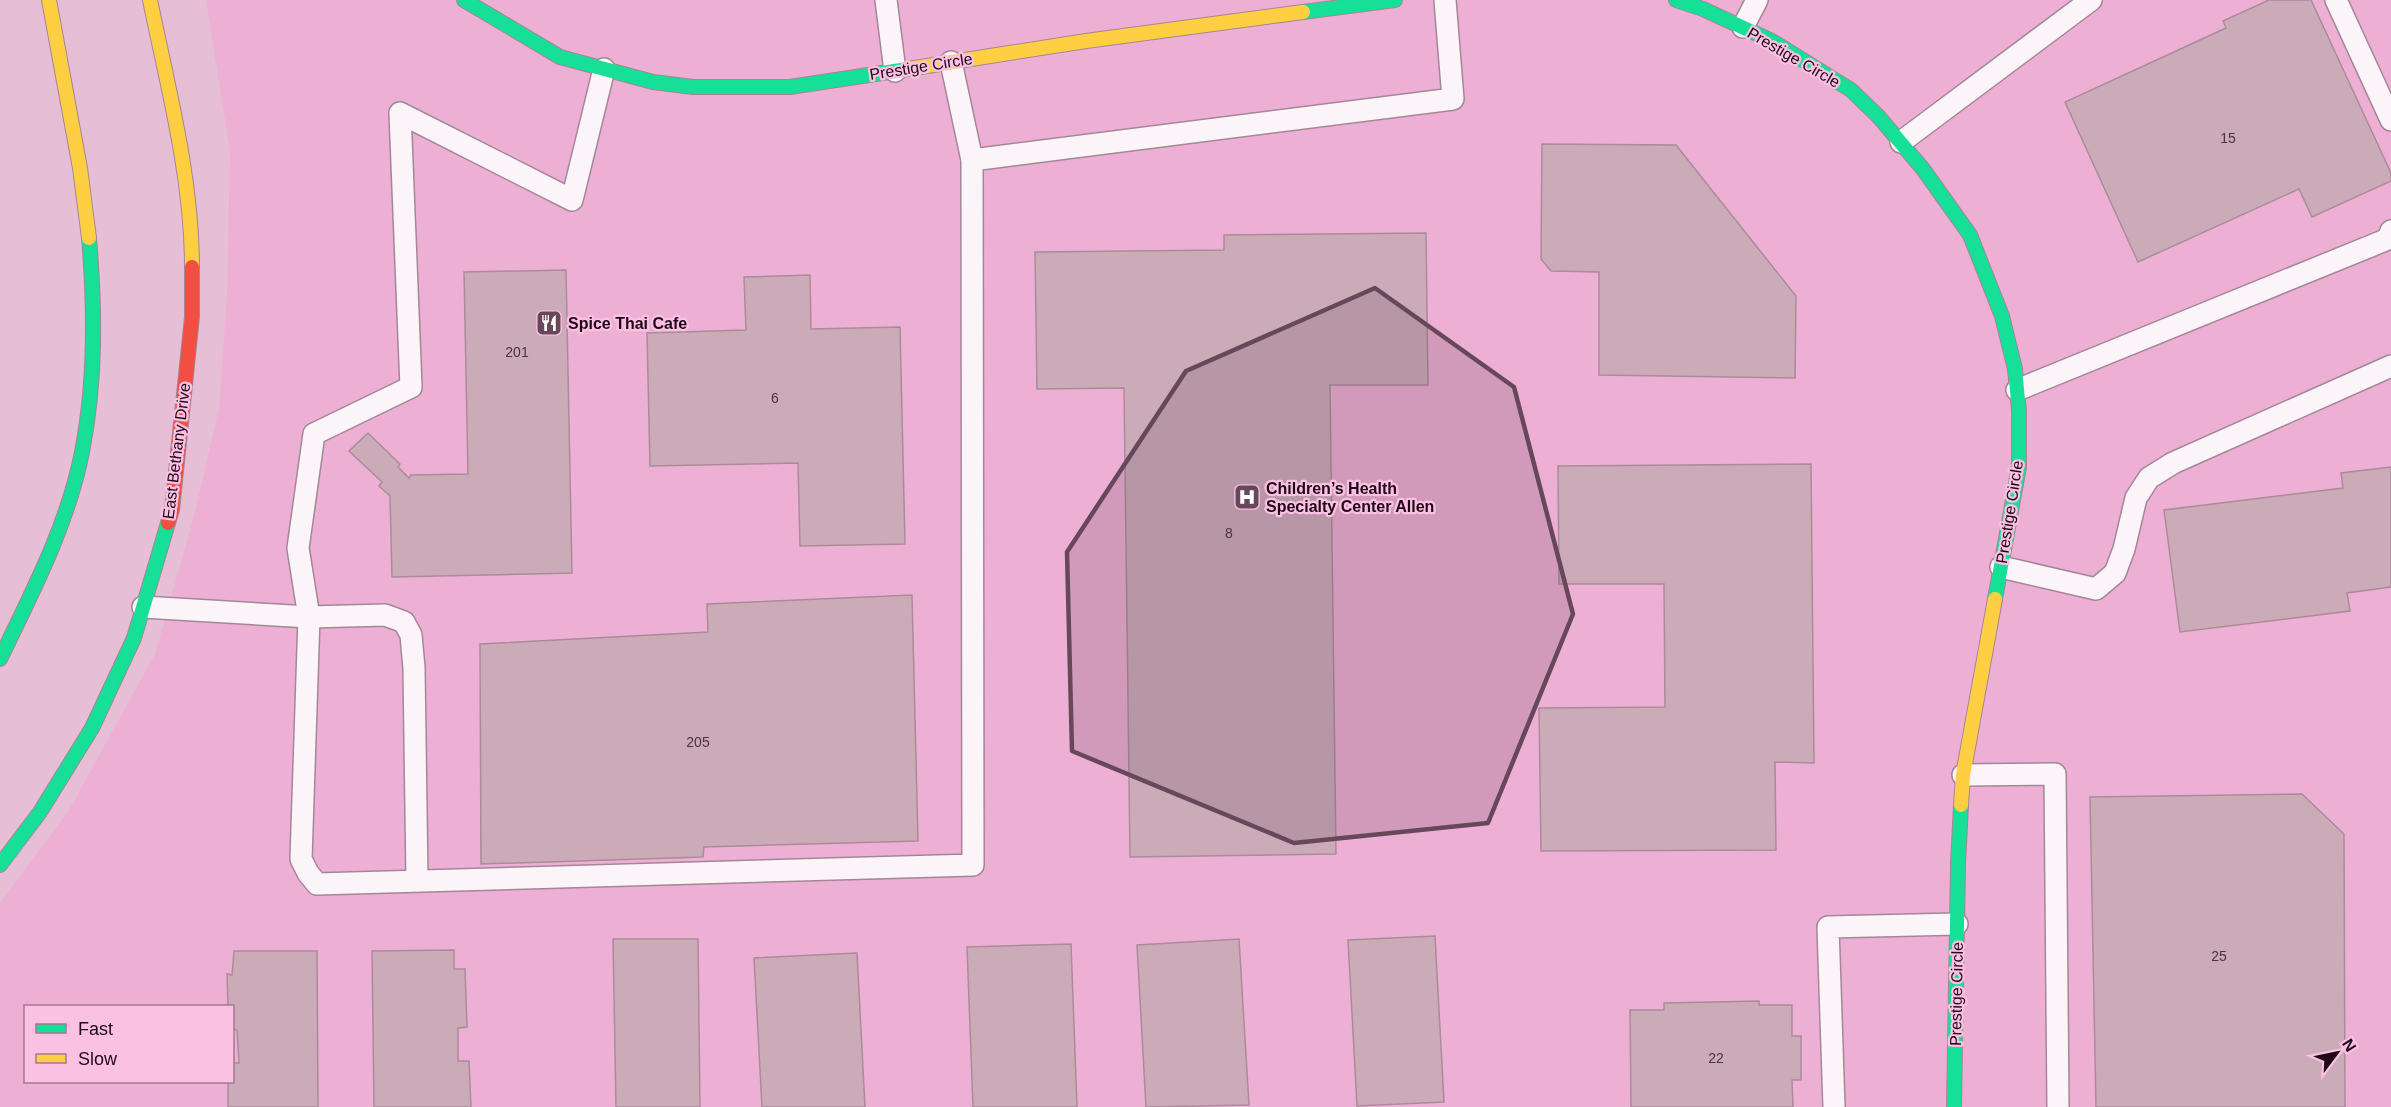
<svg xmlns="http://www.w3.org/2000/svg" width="2391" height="1107" font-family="Arial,sans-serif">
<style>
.built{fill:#edb0d4;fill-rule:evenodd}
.building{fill:#ccabb9;stroke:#ab8b9a;stroke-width:1.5}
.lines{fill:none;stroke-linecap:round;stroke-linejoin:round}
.lane-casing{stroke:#a48698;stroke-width:24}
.fast-casing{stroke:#a48698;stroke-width:16}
.slow-casing{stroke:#a48698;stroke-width:16}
.jam-casing{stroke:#a48698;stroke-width:16}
.lane{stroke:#fbf5f9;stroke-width:21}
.fast{stroke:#16e098;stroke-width:14}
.slow{stroke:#ffcf43;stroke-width:14}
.jam{stroke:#f24e42;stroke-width:14}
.marked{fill:#66485a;fill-opacity:0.2;stroke:#66485a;stroke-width:4.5;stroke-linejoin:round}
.labels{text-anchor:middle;stroke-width:4.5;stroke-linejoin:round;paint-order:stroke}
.number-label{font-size:14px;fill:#4c3140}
.street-label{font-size:16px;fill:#210818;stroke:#fbc1e3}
.poi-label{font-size:16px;font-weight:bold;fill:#210818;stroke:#fbc1e3;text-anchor:start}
</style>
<rect width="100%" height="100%" fill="#e6bfd6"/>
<!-- built -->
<path class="built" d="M206,0H2391V1107H0V903L69,810L155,654L194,516L219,408L227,293L230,152ZM26,1006H232V1082H26Z"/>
<!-- building -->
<g class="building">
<path d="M2269,0H2311L2391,173V181L2312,217L2299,189L2138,262L2065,102L2226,28L2223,21Z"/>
<path d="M1542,144L1676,145L1796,296L1795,378L1599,375V272L1551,271L1541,259Z"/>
<path d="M1426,233L1428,385H1330L1336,854L1130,857L1124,388L1037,389L1035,252L1224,250V235Z"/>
<path d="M566,270L572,573L392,577L390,496L379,486L382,482L349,451L368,433L400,464L398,467L409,478L411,475L468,474L464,272Z"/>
<path d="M810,275L811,329L900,327L905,544L800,546L798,463L650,466L647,333L746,330L744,277Z"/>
<path d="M1811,464L1814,763L1775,762L1776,850L1541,851L1539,708L1665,707L1664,584H1559L1558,466Z"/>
<path d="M2391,467V587L2347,593L2350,611L2180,632L2164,510L2343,488L2341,473Z"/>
<path d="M912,595L918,841L704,847L703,857L481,864L480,644L708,632L707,604Z"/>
<path d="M2302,794L2344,834L2345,1107H2096L2090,797Z"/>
<path d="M1435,936L1444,1102L1357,1106L1348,940Z"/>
<path d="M613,939H698L700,1107H616Z"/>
<path d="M1239,939L1249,1105L1146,1107L1137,945Z"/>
<path d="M1071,944L1077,1107H973L967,947Z"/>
<path d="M454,950V969H465L467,1027L458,1028V1061H469L471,1107H374L372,951Z"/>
<path d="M234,951H317L318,1107H228V1082H232V1063H239L237,1030L232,1029V1006H228L227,974L232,975Z"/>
<path d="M857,953L865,1107H762L754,958Z"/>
<path d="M1759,1001V1005H1792V1036H1801V1080H1792L1793,1107H1631L1630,1010H1664V1003Z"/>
</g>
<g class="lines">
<!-- lane casing -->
<g class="lane-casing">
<g id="lane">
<path d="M886,0L895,71"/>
<path d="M2336,0L2391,120"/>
<path d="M1743,27L1757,0"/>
<path d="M604,69L572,200L400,113L411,387L314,434L298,548L309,617L301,859L308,873L317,884L973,865L972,160L951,62"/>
<path d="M1901,142L2091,0"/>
<path d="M972,160L1453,99L1445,0"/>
<path d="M2017,390L2388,239L2391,231"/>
<path d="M2001,567L2096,589L2115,573L2124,549L2136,498L2149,478L2173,463L2391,366"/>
<path d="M143,607L309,617L385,615L404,622L411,635L414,668L417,880"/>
<path d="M1963,775L2055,774L2058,1107"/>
<path d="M1834,1107L1828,927L1957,924"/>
</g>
</g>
<!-- fast casing -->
<g class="fast-casing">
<g id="fast">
<path d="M464,0L560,57L653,82L693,87H790L908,69"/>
<path d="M1676,0L1703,9L1772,41L1851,90L1878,116L1923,169L1970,235L2002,316L2015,369L2019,411V467L1995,599"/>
<path d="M1303,12L1395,0"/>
<path d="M0,659C32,593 68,524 82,452C96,381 95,309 89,238"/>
<path d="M0,865L40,812L92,728L134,638L168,523"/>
<path d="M1954,1107L1958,864L1961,805"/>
</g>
</g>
<!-- slow casing -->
<g class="slow-casing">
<g id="slow">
<path d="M49,0L80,168L89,238"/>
<path d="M150,0C168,88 192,177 192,267"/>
<path d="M908,69L1086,41L1303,12"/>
<path d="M1961,805L1963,775L1995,599"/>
</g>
</g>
<!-- jam casing -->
<g class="jam-casing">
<path id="jam" d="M168,523L172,510L192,317V267"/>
</g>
<!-- lane -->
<use href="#lane" class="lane"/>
<!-- fast -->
<use href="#fast" class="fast"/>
<!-- slow -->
<use href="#slow" class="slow"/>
<!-- jam -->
<use href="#jam" class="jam"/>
</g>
<!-- marked area -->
<path class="marked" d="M1375,288L1514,387L1573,614L1488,823L1294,843L1072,751L1067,552L1186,371Z"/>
<!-- icons -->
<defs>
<g id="restaurant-square" transform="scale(1.35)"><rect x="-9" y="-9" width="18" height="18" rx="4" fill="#66485a" stroke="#fbc1e3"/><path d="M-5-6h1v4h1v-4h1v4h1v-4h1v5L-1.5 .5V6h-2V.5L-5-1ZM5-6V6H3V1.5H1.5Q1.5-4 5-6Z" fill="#fff"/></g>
<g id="hospital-square" transform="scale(1.35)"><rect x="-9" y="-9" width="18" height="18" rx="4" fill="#66485a" stroke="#fbc1e3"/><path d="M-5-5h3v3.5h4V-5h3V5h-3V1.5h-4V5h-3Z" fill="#fff"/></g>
</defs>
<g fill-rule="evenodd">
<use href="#restaurant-square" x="549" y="323"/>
<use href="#hospital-square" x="1247" y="497"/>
</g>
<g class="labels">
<!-- number labels -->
<g class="number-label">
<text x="2228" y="143">15</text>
<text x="517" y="357">201</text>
<text x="775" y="403">6</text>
<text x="1229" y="538">8</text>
<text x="698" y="747">205</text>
<text x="2219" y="961">25</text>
<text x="1716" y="1063">22</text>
</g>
<!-- street labels -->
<g class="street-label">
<text transform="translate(1794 57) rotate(30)" y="6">Prestige Circle</text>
<text transform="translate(921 66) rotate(-9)" y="6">Prestige Circle</text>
<text transform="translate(176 451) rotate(-83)" y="6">East Bethany Drive</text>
<text transform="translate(2009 512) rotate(-81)" y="6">Prestige Circle</text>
<text transform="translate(1956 994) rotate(-89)" y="6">Prestige Circle</text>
</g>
<!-- poi labels -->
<g class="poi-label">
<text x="568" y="329">Spice Thai Cafe</text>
<text x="1266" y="494">Children’s Health<tspan x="1266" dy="18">Specialty Center Allen</tspan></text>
</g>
</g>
<!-- legend -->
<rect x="24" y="1005" width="210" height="78" fill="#fbc1e3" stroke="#a47792" stroke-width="1.5"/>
<rect x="36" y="1024" width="30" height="9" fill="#16e098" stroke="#a47792" stroke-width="1.5"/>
<text x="78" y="1035" font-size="18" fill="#210818">Fast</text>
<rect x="36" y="1054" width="30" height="9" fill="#ffcf43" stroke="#a47792" stroke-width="1.5"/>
<text x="78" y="1065" font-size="18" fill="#210818">Slow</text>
<!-- north arrow -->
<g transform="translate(2337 1053) rotate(58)" stroke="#fbc1e3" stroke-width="4.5" paint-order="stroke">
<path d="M0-4.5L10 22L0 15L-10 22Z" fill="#210818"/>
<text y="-9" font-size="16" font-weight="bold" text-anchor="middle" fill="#210818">N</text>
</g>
</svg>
